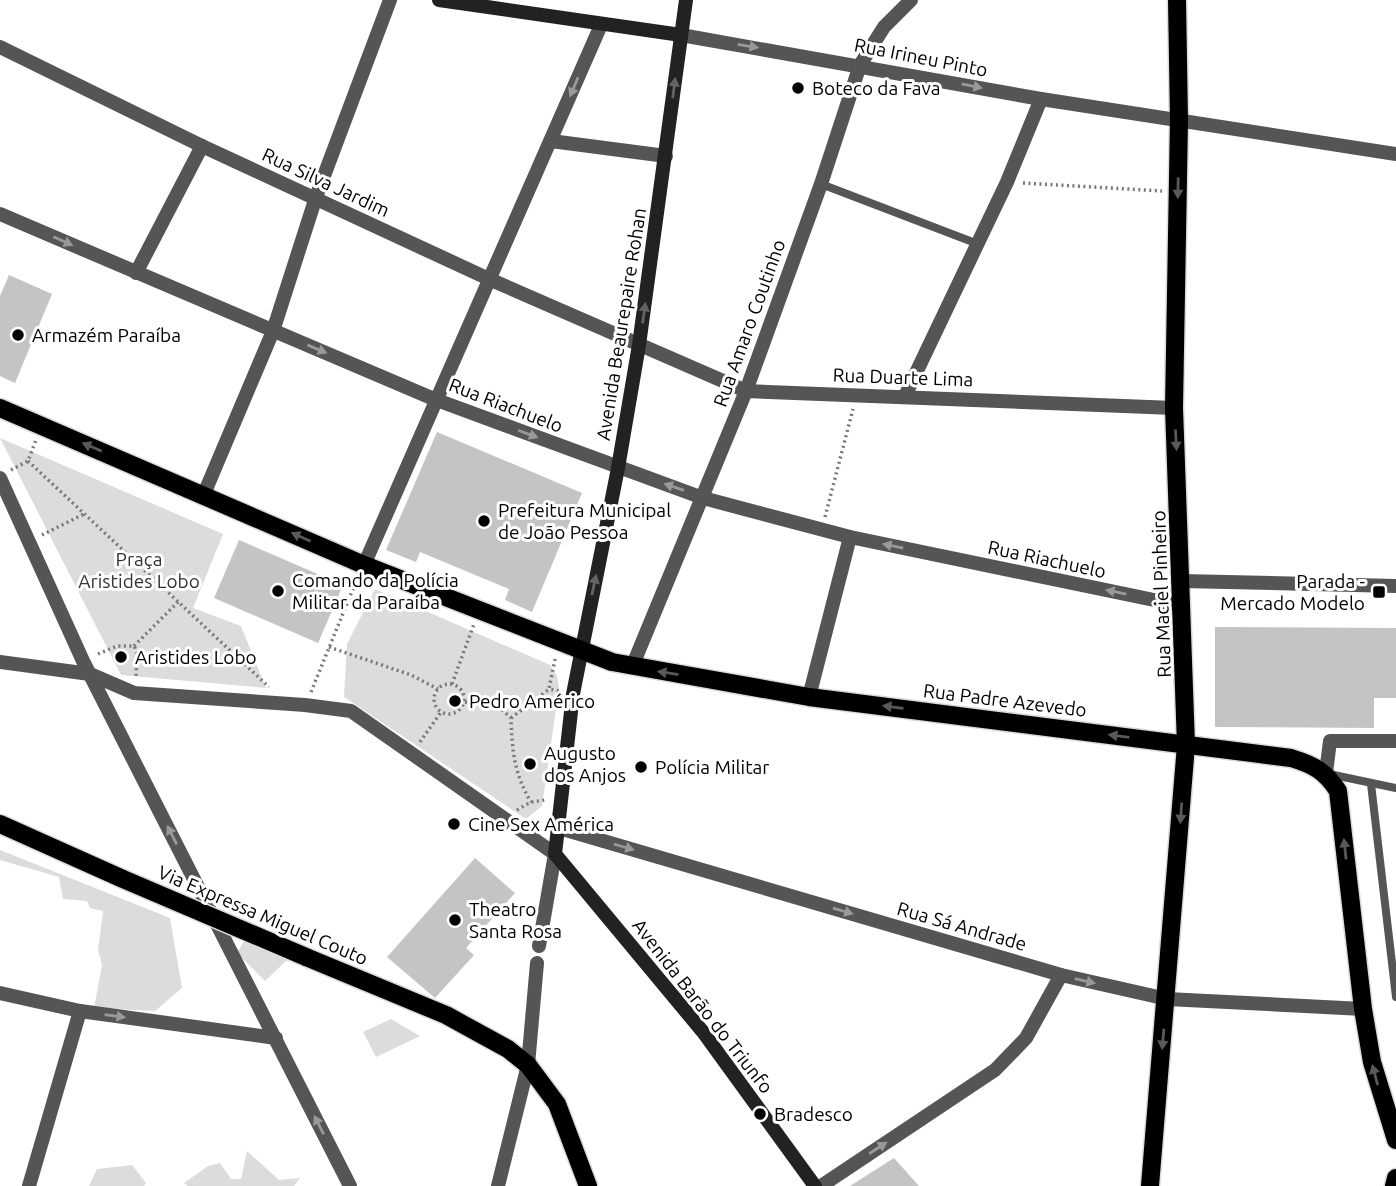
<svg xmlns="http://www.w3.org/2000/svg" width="1396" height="1186" font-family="Ubuntu,sans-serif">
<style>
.green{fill:#dcdcdc}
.building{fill:#c4c4c4}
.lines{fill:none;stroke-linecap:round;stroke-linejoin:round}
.primary-casing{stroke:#dbdbdb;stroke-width:21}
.path{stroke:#777;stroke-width:3.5;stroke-dasharray:2 3.5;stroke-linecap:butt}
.lane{stroke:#555;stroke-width:8}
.street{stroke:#555;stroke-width:14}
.secondary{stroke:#222;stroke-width:14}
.primary{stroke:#000;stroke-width:18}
.primary-bridge-casing{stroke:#dbdbdb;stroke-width:21;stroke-linecap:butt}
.primary-bridge{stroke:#000;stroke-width:18}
.oneway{fill:#999}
.oneway2{fill:#646464}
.oneway3{fill:#595959}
.poi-dot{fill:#000;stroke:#fff;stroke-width:2.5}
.labels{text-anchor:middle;stroke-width:6;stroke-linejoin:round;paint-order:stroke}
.street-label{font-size:19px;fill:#000;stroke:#fff}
.poi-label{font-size:19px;fill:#000;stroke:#fff;text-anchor:start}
.park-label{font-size:19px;fill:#333;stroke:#fff}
</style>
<rect width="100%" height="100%" fill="#fff"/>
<!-- green -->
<g class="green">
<path d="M0,438L223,534L193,608L241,626L266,688L121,675Z"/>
<path d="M375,589L550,665L557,676L559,688L542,806L526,819L344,697L347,644Z"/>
<path d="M0,850L170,918L182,988L155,1011L94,1008L102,965L98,950L103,911L90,908L87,901L63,899L59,877L0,860Z"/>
<path d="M246,938L288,959L265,981L237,953Z"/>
<path d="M391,1019L420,1036L376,1057L363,1032Z"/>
<path d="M247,1151L279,1180L300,1178L294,1186H188L184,1183L208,1166L220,1163L231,1179H241Z"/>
<path d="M132,1165L146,1183L144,1186H89L97,1169Z"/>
</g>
<!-- building -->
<g class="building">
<path d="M9,275L52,294L15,383L0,376V296Z"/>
<path d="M437,432L582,493L532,612L505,600L509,589L420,552L416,562L386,550Z"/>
<path d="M239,540L343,585L318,643L214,598Z"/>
<path d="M1215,627L1396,628V698H1374V728L1215,727Z"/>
<path d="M475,858L515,893L466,948L474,955L435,998L387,957Z"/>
<path d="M894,1158L919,1186H850Z"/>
</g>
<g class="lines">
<!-- primary casing -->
<g class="primary-casing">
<g id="primary">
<path d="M0,408L364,565L612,662L809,697L1291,758C1314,765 1325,771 1338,791L1363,1009L1372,1062L1396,1140"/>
<path d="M0,824L123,879"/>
<path d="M306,957L446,1015L508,1049L528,1065L557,1104L588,1186"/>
<path d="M1150,1186L1186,745L1174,408L1179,120L1177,0"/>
<path d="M1394,1186L1396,1178"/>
</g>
</g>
<!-- path -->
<g class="path">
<path d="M1023,183L1162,191"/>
<path d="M28,461L269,687"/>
<path d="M11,470L28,461L36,440"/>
<path d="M825,517L853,409"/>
<path d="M42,535L84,514"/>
<path d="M134,646L178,602"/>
<path d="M329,647L411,675L438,689"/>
<path d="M98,654L117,646H134L137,653L136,677"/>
<path d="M555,659L549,689L559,691"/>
<circle cx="449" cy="699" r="15"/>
<path d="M452,684L474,624"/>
<path d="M311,692L357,579"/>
<path d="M465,702L498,706L511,718C512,750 514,774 531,802"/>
<path d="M511,718L548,690"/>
<path d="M420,742L441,712"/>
<path d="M517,810L531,802L545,800"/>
</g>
<!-- lane -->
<g class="lane">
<path d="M821,184L978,244"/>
<path d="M1329,774L1396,788"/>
<path d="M1371,784L1396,997"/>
</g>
<!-- street -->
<g class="street">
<path d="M681,35L1041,99L1396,154"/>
<path d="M0,47L202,146L489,279L746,391L1174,408"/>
<path d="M551,141L666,156"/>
<path d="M0,214L434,399L703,498L850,537L1183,606"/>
<path d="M136,273L202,146"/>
<path d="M905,396L1007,182L1041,99"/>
<path d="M0,478L83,661L350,1186"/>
<path d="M204,494L273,331L316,197L390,0"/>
<path d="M364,565L601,25"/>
<path d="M1182,581L1396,586"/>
<path d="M0,662L90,674L134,693L305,705L351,711L555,854L539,946"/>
<path d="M632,667L746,391L821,184L860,65L884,27L911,0"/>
<path d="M809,697L850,537"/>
<path d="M1326,773L1330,741H1396"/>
<path d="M559,828L1061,975L1167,999L1363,1009"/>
<path d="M0,993L80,1011L276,1038"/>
<path d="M29,1186L80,1011"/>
<path d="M498,1186L528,1065L537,963"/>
<path d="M821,1186L995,1070L1026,1038L1061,975"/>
</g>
<!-- secondary -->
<g class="secondary">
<path d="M439,0L681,35"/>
<path d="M686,0L639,345L618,468L573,694L555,854L703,1032L815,1186"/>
</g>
<!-- primary -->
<use href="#primary" class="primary"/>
<!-- primary-bridge casing -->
<g class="primary-bridge-casing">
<path id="primary-bridge" d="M123,879L306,957"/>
</g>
<!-- primary-bridge -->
<use href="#primary-bridge" class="primary-bridge"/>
</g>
<!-- one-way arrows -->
<defs><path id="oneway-solid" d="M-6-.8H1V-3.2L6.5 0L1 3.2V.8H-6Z" transform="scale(1.75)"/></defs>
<g class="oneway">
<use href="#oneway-solid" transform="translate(748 46) rotate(9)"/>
<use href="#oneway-solid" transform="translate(972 86) rotate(11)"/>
<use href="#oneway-solid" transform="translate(574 87) rotate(113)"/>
<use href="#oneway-solid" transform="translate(63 241) rotate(24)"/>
<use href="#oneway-solid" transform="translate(317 349) rotate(23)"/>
<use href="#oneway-solid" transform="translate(528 434) rotate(21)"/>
<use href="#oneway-solid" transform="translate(674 487) rotate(-161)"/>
<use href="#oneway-solid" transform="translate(893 546) rotate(-168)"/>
<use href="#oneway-solid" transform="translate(1116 592) rotate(-168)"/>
<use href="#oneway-solid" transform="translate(172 835) rotate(-117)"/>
<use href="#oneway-solid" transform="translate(624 847) rotate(16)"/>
<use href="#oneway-solid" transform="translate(843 911) rotate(16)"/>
<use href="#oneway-solid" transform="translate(1085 981) rotate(13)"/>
<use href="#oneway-solid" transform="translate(115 1016) rotate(8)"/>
<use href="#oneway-solid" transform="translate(319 1125) rotate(-117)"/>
<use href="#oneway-solid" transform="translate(878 1148) rotate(-33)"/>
</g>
<g class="oneway2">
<use href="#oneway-solid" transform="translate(674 88) rotate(-83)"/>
<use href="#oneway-solid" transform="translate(644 313) rotate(-82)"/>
<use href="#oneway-solid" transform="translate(594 585) rotate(-78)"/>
</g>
<g class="oneway3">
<use href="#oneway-solid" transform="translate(1178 188) rotate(91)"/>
<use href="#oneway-solid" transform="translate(1176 440) rotate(87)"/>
<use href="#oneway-solid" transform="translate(92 447) rotate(-157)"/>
<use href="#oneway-solid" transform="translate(301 537) rotate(-156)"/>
<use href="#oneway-solid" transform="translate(668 673) rotate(-171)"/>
<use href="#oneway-solid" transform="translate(893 707) rotate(-173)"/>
<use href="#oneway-solid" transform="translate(1119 736) rotate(-173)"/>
<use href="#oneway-solid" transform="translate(1181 813) rotate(94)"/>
<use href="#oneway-solid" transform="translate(1345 849) rotate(-96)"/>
<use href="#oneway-solid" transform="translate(1163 1039) rotate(95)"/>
<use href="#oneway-solid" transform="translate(1375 1075) rotate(-105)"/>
</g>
<!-- markers -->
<g class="poi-dot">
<circle cx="798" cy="88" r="7"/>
<circle cx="18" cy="335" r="7"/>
<circle cx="484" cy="521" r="7"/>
<circle cx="278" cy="591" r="7"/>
<rect x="1372" y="585" width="14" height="14" rx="3.5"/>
<circle cx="121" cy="657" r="7"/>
<circle cx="455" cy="701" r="7"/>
<circle cx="530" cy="764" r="7"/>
<circle cx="641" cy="767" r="7"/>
<circle cx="454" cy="824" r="7"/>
<circle cx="455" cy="920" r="7"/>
<circle cx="760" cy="1114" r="7"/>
</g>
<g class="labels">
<!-- street labels -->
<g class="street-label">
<text transform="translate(921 57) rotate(11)" y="7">Rua Irineu Pinto</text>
<text transform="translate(326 182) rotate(25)" y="7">Rua Silva Jardim</text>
<text transform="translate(749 323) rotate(-70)" y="7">Rua Amaro Coutinho</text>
<text transform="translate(621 324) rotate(-81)" y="7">Avenida Beaurepaire Rohan</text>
<text transform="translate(903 377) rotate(2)" y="7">Rua Duarte Lima</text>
<text transform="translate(506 405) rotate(21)" y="7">Rua Riachuelo</text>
<text transform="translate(1047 559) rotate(12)" y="7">Rua Riachuelo</text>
<text transform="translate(1161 594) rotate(-92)" y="7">Rua Maciel Pinheiro</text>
<text transform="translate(1005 700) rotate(7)" y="7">Rua Padre Azevedo</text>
<text transform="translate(263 915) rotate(23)" y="7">Via Expressa Miguel Couto</text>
<text transform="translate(962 926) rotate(16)" y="7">Rua Sá Andrade</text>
<text transform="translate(703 1006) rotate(52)" y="7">Avenida Barão do Triunfo</text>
</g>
<!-- poi labels -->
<g class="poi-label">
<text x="812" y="95">Boteco da Fava</text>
<text x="32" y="342">Armazém Paraíba</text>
<text x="498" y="517">Prefeitura Municipal<tspan x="498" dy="22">de João Pessoa</tspan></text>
<text x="292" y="587">Comando da Polícia<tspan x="292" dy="22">Militar da Paraíba</tspan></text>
<text x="1365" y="588" text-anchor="end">Parada -<tspan x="1365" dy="22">Mercado Modelo</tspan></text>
<text x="135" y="664">Aristides Lobo</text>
<text x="469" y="708">Pedro Américo</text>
<text x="544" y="760">Augusto<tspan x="544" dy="22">dos Anjos</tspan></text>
<text x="655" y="774">Polícia Militar</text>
<text x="468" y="831">Cine Sex América</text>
<text x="469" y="916">Theatro<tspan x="469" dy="22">Santa Rosa</tspan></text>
<text x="774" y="1121">Bradesco</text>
</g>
<!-- park labels -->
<g class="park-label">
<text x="139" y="566">Praça<tspan x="139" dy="22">Aristides Lobo</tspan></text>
</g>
</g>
</svg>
